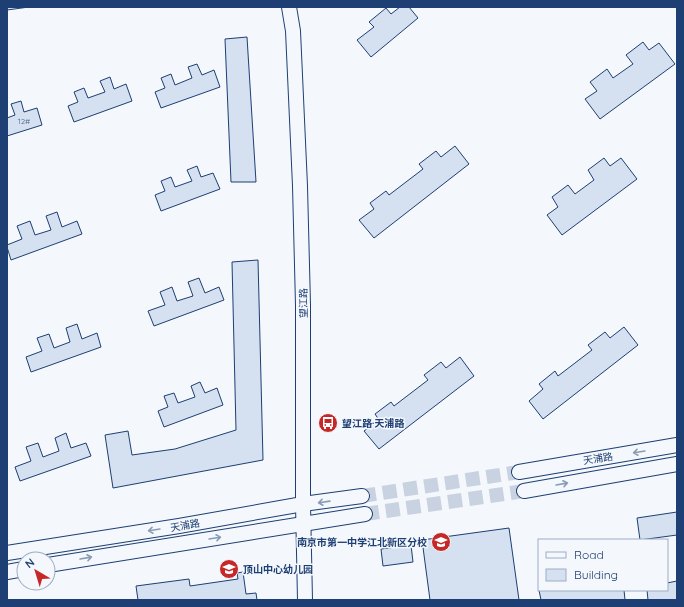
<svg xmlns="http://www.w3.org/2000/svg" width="684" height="607" font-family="Quicksand,'Noto Sans SC',sans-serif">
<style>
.building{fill:#d5e0f0;stroke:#1d3f73}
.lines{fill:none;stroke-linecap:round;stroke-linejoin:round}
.secondary-tunnel{stroke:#c9d2e0;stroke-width:14;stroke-dasharray:14 7;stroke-linecap:butt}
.secondary-casing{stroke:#1d3f73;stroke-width:16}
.secondary{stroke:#f4f7fb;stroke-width:14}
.oneway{stroke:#889bb7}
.labels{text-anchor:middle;stroke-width:3;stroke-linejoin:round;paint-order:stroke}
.number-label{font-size:8px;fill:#4b6792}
.street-label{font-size:10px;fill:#1d3f73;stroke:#f4f7fb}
.poi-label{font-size:10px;font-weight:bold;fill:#1d3f73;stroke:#f4f7fb;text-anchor:start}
</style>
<rect width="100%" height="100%" fill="#f4f7fb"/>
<!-- building -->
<g class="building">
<path d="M7,7H29L7,10Z"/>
<path d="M400,7H409L418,18L371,57L357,40L374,27L369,22L386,8L391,14Z"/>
<path d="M247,37L256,182H231L225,39Z"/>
<path d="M643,42L649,50L659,43L675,64L600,119L585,99L597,91L590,82L607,69L613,78L633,64L626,55Z"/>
<path d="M197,64L202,75L214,70L220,87L161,108L155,92L165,88L161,78L171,74L175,85L192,78L188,67Z"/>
<path d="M110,77L114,89L126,84L132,101L74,122L68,106L78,102L74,92L84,88L88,98L105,92L100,81Z"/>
<path d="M21,101L24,112L37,108L42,125L7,136V118L15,115L11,104Z"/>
<path d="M455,146L469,164L374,238L359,220L374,209L370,203L386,191L389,195L423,169L419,164L436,151L441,157Z"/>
<path d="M604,158L610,166L621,158L637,179L562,235L547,215L558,207L552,197L568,185L575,194L594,180L588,170Z"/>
<path d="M197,166L201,177L213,173L220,189L161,211L155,195L165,191L161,181L171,177L175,187L192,181L187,170Z"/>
<path d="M57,212L62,227L77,221L82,234L11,260L7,247V245L22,239L17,226L30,221L35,235L51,230L46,216Z"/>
<path d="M258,260L263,460L113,488L105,435L128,431L132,455L175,449L236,430L232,262Z"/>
<path d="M199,278L205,293L219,287L224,300L154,326L148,311L165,305L160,292L172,287L177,301L193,296L188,282Z"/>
<path d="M77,324L82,339L97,333L101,347L31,372L26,357L42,351L37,338L49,334L54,348L70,342L66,328Z"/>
<path d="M624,327L638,345L543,419L529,401L543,389L539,384L555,371L558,376L592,350L588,345L605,332L610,338Z"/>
<path d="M460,357L474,376L379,449L364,431L379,420L375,414L391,402L394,406L428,380L424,375L441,362L446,368Z"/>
<path d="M200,382L205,393L217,388L223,405L164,427L158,411L168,407L164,396L174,393L178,403L195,397L191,386Z"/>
<path d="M66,433L71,448L86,443L91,456L20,481L15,467L31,461L26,447L38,443L43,457L59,451L55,438Z"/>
<path d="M677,512V535L640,540L637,518Z"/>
<path d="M509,528L519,600H430L422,540Z"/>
<path d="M411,545L413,562L383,566L381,549Z"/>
<path d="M243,572L246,594L256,593L257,600H138L136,586L189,579L190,586L238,579L237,573Z"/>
<path d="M677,581V600H648L647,590H667V583Z"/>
<path d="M539,590H624L625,600H541Z"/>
</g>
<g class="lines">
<!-- secondary-tunnel -->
<g class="secondary-tunnel">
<path d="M362,496L519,472"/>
<path d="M365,514L524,491"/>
</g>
<!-- secondary casing -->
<g class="secondary-casing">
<g id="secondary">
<path d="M289,7L293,31L300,186L303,305V504L305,600"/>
<path d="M519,472L677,445"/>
<path d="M524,491L677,464"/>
<path d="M7,553L179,526L303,504L362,496"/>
<path d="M48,565L365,514"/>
<path d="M7,572L24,569"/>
</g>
</g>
<!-- secondary -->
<use href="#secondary" class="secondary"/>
</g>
<!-- one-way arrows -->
<defs><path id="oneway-shaft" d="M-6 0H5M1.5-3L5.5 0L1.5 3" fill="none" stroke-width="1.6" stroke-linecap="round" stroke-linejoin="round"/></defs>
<g class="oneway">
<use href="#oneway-shaft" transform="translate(639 452) rotate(171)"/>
<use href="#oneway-shaft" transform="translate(562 484) rotate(-10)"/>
<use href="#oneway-shaft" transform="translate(324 502) rotate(172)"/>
<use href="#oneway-shaft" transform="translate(154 530) rotate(171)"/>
<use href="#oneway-shaft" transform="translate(215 538) rotate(-9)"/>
<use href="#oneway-shaft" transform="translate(86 558) rotate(-10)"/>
</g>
<!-- icons -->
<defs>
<g id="bus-disc" transform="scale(1)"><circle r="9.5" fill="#c62828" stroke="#f4f7fb"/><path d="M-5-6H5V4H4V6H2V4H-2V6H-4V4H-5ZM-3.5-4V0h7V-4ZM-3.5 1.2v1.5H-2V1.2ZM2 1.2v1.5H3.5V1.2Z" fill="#fff"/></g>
<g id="school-disc" transform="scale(1)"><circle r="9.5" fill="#c62828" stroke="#f4f7fb"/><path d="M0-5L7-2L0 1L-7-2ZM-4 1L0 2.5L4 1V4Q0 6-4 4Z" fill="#fff"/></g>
</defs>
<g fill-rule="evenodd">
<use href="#bus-disc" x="328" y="423"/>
<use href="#school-disc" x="441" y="542"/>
<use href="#school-disc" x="229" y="569"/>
</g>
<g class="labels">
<!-- number labels -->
<g class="number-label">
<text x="24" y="124">12#</text>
</g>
<!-- street labels -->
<g class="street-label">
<text transform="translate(303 303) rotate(-91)" y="4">望江路</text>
<text transform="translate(598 458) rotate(-9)" y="4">天浦路</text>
<text transform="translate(185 525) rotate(-10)" y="4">天浦路</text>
</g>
<!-- poi labels -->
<g class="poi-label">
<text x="342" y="427">望江路·天浦路</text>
<text x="427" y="546" text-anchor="end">南京市第一中学江北新区分校</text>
<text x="243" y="573">顶山中心幼儿园</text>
</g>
</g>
<!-- border -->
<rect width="684" height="607" fill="none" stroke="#1d3f73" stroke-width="16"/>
<!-- legend -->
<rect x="538" y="539" width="130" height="52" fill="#f4f7fb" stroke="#9eadc5"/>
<rect x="546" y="552" width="20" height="6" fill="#f4f7fb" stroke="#9eadc5"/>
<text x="574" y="559" font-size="12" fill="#1d3f73">Road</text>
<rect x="546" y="569" width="20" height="12" fill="#d5e0f0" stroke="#9eadc5"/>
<text x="574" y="579" font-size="12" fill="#1d3f73">Building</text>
<!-- north arrow -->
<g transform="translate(36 571) rotate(322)"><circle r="19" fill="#f4f7fb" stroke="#9eadc5"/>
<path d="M0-3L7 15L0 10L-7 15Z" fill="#c62828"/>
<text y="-6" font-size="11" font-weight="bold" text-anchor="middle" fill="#1d3f73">N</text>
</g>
</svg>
